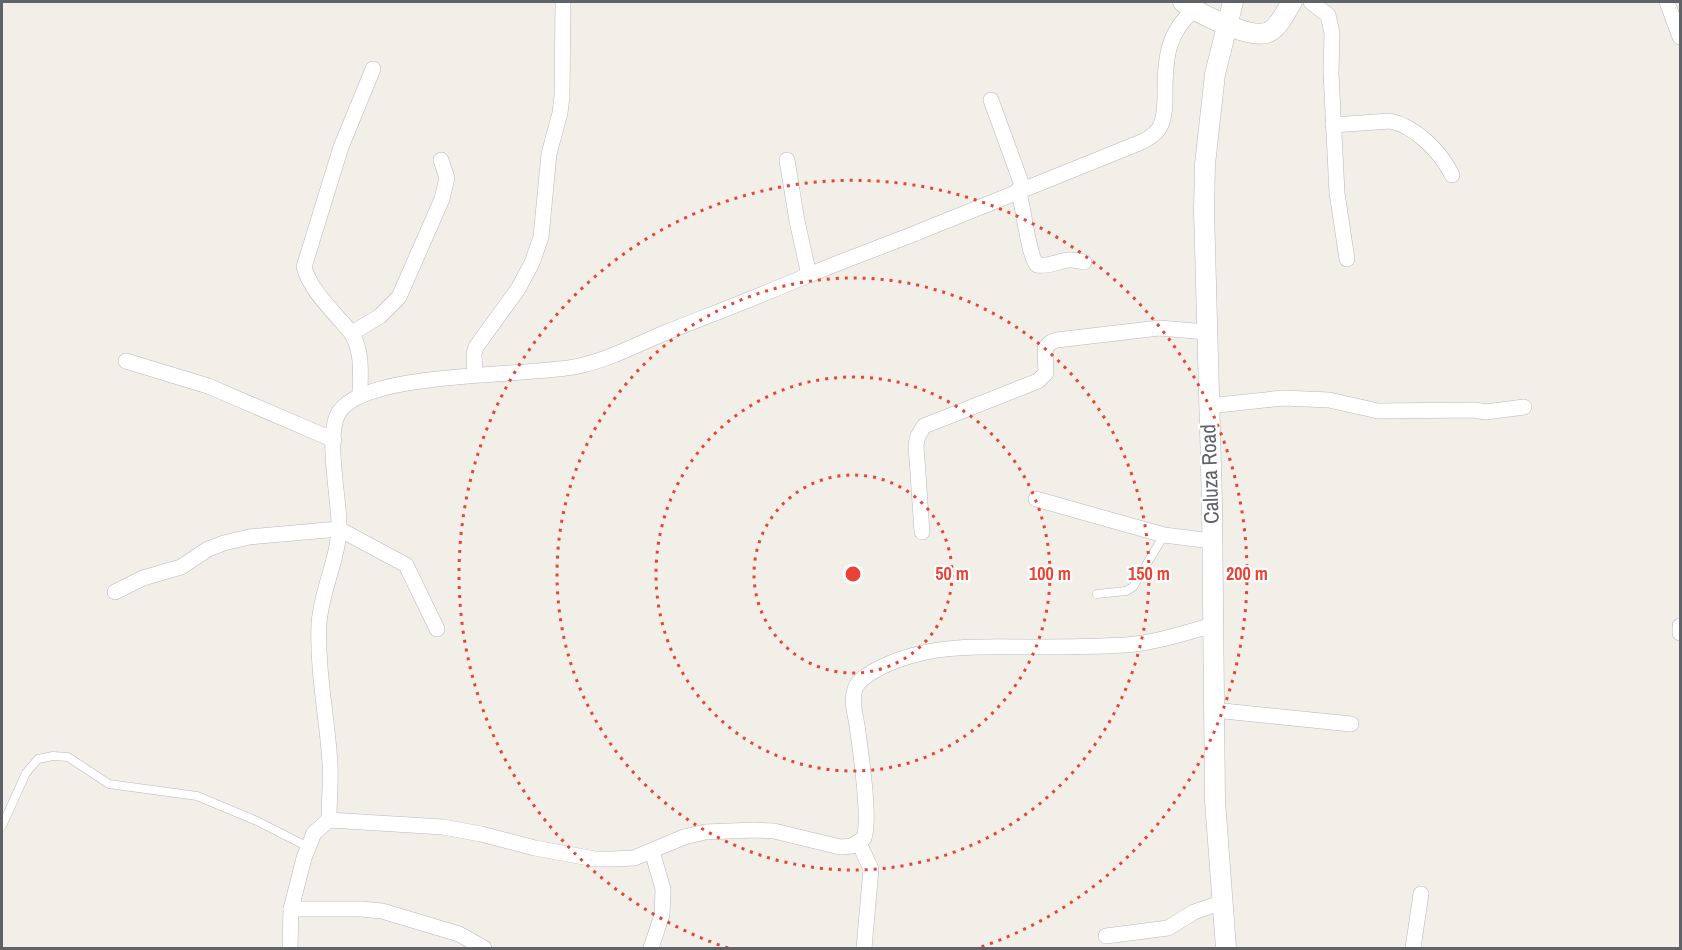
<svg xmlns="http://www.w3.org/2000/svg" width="1682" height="950" font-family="'Archivo Narrow',sans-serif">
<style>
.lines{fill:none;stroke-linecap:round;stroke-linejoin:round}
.service-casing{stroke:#b5b8bc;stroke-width:9}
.minor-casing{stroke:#b5b8bc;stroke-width:16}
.tertiary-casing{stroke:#b5b8bc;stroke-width:21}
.service{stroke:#fff;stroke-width:8}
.minor{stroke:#fff;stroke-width:15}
.tertiary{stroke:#fff;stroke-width:20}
.ring{fill:none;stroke:#ea4335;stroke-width:3;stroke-dasharray:3 6}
.labels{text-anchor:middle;stroke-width:4.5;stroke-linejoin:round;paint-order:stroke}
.street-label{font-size:21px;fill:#5f6368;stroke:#fff}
.centre{fill:#ea4335;stroke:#fff;stroke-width:3}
.ring-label{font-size:18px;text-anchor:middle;font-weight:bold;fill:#ea4335;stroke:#fff;stroke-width:4.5;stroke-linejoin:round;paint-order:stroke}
</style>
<rect width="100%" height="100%" fill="#f1efe8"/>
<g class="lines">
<!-- service casing -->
<g class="service-casing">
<g id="service">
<path d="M1097,594L1126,591L1133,587L1164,535"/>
<path d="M2,826L26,773L38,759L53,756L68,757L109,784L197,796L257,821L308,847"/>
</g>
</g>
<!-- minor casing -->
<g class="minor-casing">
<g id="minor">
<path d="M1311,2L1328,15L1332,33L1331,73L1337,193L1347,259"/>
<path d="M1667,2L1680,37"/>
<path d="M991,100L1023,188"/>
<path d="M1333,125L1390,121C1415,126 1441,152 1452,175"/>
<path d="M787,160L797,221L809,275"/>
<path d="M1018,190C1024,207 1028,255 1037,265C1055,268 1062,255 1084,262"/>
<path d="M352,333L380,316L399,297L442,199L447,178L441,160"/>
<path d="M126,361L208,386L334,440"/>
<path d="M475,374L474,354L476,347L518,289L532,263L541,237L549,154L560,113L562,96L563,2"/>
<path d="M360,396C360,376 363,354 353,336C350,330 345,326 341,321C327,305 310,288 304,267L341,147L373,69"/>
<path d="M1208,406L1283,398L1329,400L1378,411L1474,410L1486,412L1524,407"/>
<path d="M1036,499L1164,535L1212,541"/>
<path d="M922,532L916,445L918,436L924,426L1038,381L1046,373L1045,348L1051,342L1057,340L1159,328L1207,332"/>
<path d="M115,592L143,578L181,567L208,549L224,543L249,537L339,529L406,565L437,629"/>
<path d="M1680,626V633"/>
<path d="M1214,710L1351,724"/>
<path d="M329,820C329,801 331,782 330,763C327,716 317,671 319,624C321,590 339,559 339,525C339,497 325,435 339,412C367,370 530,377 579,366C610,359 638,344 667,332C715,313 762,295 809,275C846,259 884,246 921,231C994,202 1066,172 1139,143C1146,140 1153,136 1158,130C1165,121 1165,105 1165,94C1165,59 1167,32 1195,9"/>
<path d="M859,843L871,869L864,948"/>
<path d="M291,909H361L382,911L459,934L484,948"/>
<path d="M1106,936L1168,928L1194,912L1223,902"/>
<path d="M290,948L291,909L304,858L314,833L329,820L443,827L481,834L535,848L595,859H612L634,858L684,837L705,832L754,830L774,831L840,847L852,846L864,838C871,818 860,749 857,725C855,714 851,700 855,689C858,680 867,675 874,671C920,645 973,646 1025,647C1058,647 1092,647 1125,645C1154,643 1185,633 1213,625"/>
<path d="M651,948L662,915L663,889L652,851"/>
<path d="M1413,948L1421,894"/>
</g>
</g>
<!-- tertiary casing -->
<g class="tertiary-casing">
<g id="tertiary">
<path d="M1183,2C1197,13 1248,38 1266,33C1278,30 1286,11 1292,2"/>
<path d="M1226,948L1215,801L1212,503L1204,210L1205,164L1215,74L1233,2"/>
</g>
</g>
<!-- service -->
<use href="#service" class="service"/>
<!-- minor -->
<use href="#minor" class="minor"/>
<!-- tertiary -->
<use href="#tertiary" class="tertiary"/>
</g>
<!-- distance rings -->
<g class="ring">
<circle cx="853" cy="574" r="99"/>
<circle cx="853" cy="574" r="197"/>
<circle cx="853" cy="574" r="296"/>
<path d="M728 948A394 394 0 1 1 978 948"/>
</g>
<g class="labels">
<!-- street labels -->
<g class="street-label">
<text transform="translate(1210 474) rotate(-92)" y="7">Caluza Road</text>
</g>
</g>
<circle cx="853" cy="574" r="9" class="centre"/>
<g class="ring-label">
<text x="952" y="580">50 m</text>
<text x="1050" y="580">100 m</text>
<text x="1149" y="580">150 m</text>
<text x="1247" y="580">200 m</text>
</g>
<!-- border -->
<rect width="1682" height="950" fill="none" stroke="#5f6368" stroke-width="6"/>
</svg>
